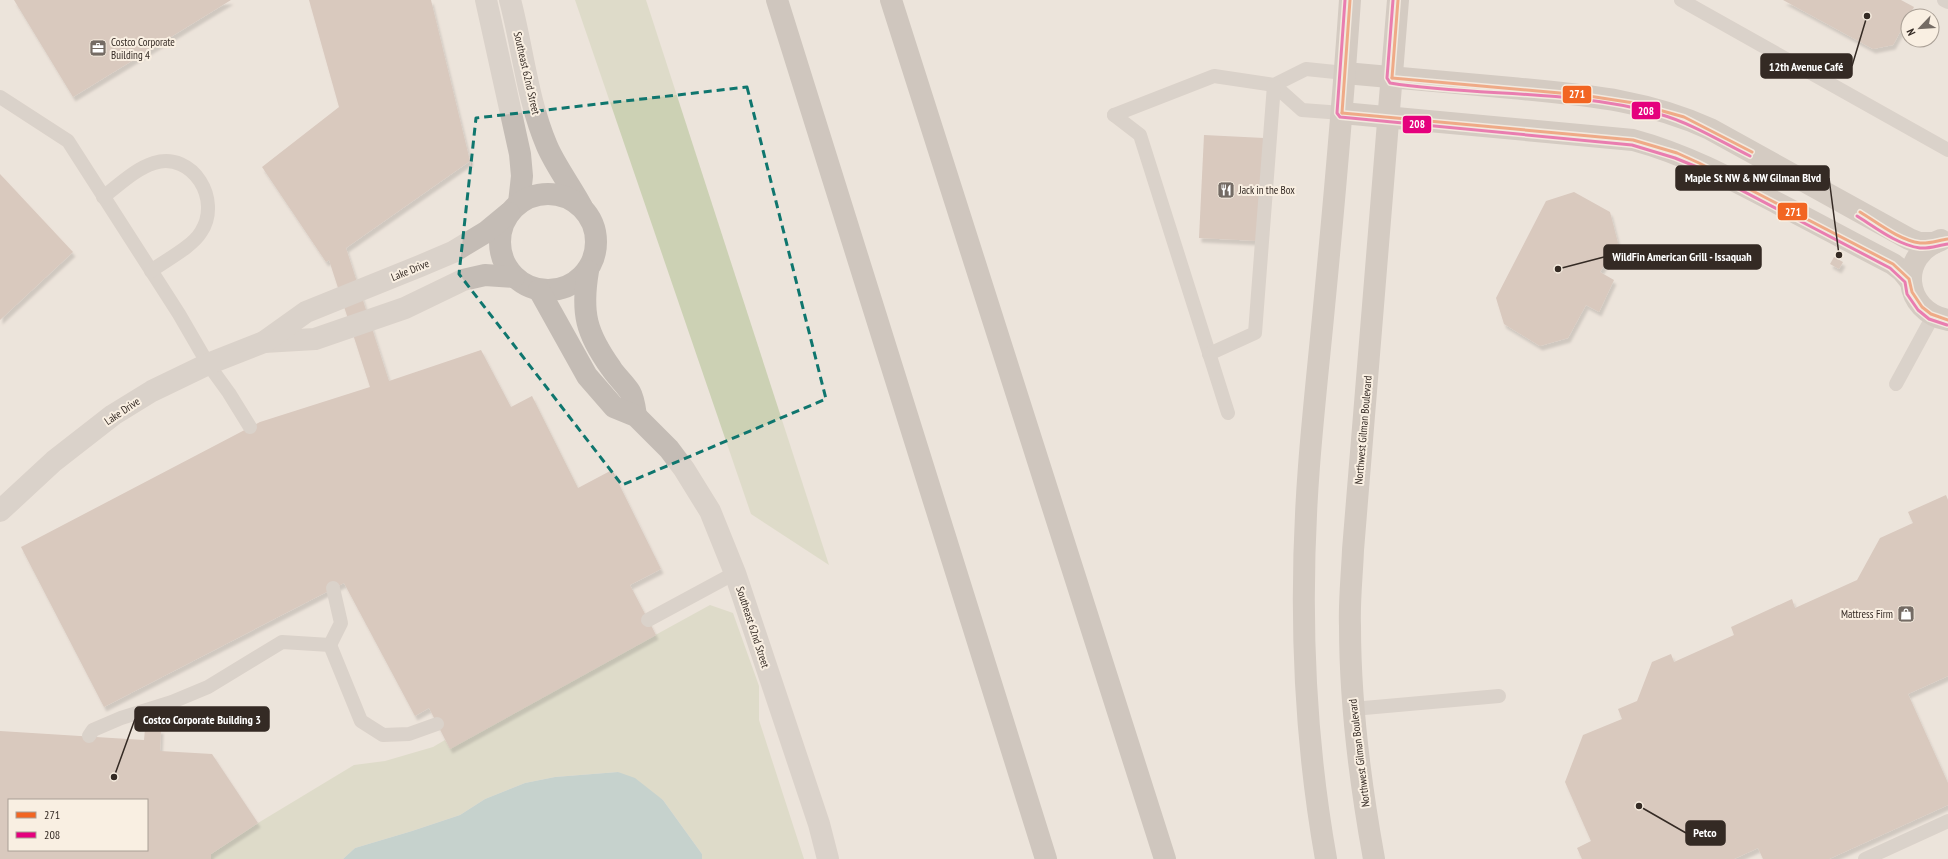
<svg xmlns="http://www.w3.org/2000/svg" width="1948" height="859" font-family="'PT Sans Narrow',sans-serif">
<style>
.green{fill:#ccd1b4}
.water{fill:#98bcbd}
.building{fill:#c0a89c;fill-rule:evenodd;filter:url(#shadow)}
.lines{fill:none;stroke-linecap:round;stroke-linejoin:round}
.lane{stroke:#c4bcb5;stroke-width:14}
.street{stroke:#c4bcb5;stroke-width:22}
.secondary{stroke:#b5ada5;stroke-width:22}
.highway{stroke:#aaa39b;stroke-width:22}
.bus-1-casing{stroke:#f9efe2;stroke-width:6}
.bus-2-casing{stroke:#f9efe2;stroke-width:6}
.bus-1{stroke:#f26522;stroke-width:3}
.bus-2{stroke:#e5007d;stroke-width:3}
.marked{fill:none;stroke:#0f766e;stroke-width:3;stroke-dasharray:8 5;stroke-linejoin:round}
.labels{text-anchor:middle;stroke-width:4;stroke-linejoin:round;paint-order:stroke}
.poi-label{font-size:11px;fill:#342a24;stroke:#f9efe2;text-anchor:start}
.street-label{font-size:11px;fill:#342a24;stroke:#f9efe2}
.leader{fill:none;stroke:#342a24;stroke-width:1.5}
.callout-dot{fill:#342a24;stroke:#f9efe2;stroke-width:1.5}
.callout{fill:#342a24;stroke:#342a24;stroke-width:1.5}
.callout-label{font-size:12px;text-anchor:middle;font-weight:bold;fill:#fff}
.line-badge{stroke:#f9efe2;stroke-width:1.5}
.badge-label{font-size:11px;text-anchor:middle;font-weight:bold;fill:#fff}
</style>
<defs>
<filter id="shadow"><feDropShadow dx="2.5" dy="4.5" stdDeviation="1" flood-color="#0004"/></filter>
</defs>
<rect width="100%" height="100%" fill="#ece4db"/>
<!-- green -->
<g class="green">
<path d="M575,0H646L829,565L751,514Z"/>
<path d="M710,605L733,613L759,686V720L804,859H702V854L663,800L618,772L555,777L525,783L485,799L460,815L412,831L355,848L343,859H211V854L258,823L354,765L385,761L433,747L445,740L450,748Z"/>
</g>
<!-- water -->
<path class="water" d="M618,772L635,778L663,800L702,854V859H343L355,848L412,831L460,815L485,799L525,783L555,777Z"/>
<!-- building -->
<g class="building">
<path d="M14,0H231L73,97Z"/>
<path d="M309,0H431L470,161L346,248L389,381L481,350L511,407L532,396L578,488L612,470L661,569L630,585L656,635L450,749L429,708L415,716L344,583L104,707L21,547L260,422L370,387L329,260L326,262L262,167L339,107Z"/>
<path d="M1783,0H1901L1914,7L1893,45L1873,49Z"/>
<path d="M1204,135L1264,138L1259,241L1199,238Z"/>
<path d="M0,174L73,252L0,320Z"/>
<path d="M1574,192L1610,212L1618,243L1600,272L1614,280L1599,312L1586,305L1568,338L1540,346L1504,324L1496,298L1546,201Z"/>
<path d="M1834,257L1843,262L1839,269L1830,264Z"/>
<path d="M1946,495L1948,500V676L1908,694L1948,783V805L1829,859H1763L1758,848L1734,859H1582L1577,848L1591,841L1565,782L1583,735L1622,719L1618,709L1637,701L1652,662L1671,654L1674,662L1734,635L1731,627L1792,599L1795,608L1857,580L1880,538L1913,523L1908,512Z"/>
<path d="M145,729H161L160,751L212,754L258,823L211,854V859H0V731L144,740ZM9,800H147V850H9Z"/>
</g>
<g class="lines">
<!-- lane -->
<g class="lane">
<path d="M1681,0L1948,150"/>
<path d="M1944,0L1948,2"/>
<path d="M1274,85L1302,110L1342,113"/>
<path d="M0,97L68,141L179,314L208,364L229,393L250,427"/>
<path d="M1114,115L1140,135L1228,413"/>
<path d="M1114,115L1214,76L1274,85L1306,69L1345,73"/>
<path d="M103,197C119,185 135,169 154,163C193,151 222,200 201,232C192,247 166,260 151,271"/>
<path d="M1209,354L1255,333L1274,85"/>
<path d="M1896,384L1933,316"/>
<path d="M648,620L735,573"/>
<path d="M330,645L341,623L333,588"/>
<path d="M1353,709L1499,696"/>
<path d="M89,736L93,730L121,718L172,702L208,687L282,642L330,645L361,721L383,735L409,734L437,724"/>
<path d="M1865,859L1948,821"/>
</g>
<!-- street -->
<g class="street">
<path d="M486,0L520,154L522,176L519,203"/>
<path d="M510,0C523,49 527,99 547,146C555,165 572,188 582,207"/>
<circle cx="548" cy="242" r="48"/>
<path d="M588,271C581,313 586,333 611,368C616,376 625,384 630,392C634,399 635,409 636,416"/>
<path d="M539,290L587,376L614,407L636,416L669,449L684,469L710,511L735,573L819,824L828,859"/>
<path d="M264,342L315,339L405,308L463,280L485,275L514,277"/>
<path d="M0,511L54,461L113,415L152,391L208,364L264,342L306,312L420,266L453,252L486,232L509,213"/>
</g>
<!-- secondary -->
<g class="secondary">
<path d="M1345,73C1401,78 1456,83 1512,88C1583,95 1645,99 1710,129L1909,239L1919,243H1934"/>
<path d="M1342,113L1633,140C1685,154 1730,178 1777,203C1816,223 1854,244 1893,264L1902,271L1911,282"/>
<path d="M1941,240C1897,255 1903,312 1948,320"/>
<path d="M1326,859C1303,730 1299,597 1309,466C1313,413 1319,360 1324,307C1334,204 1343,102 1350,0"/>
<path d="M1374,859C1360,782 1350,705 1350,626C1349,601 1352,576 1353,550L1398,0"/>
</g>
<!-- highway -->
<g class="highway">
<path d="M777,0L1046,859"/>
<path d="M891,0L1165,859"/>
</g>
<!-- bus-1 casing -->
<g class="bus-1-casing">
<g id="bus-1">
<path d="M1392,78L1582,95L1634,103L1684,117L1752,152"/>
<path d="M1392,78L1398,0"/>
<path d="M1342,113L1633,140L1677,153L1699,163L1893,264L1909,279L1912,292L1922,307L1931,314L1948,320"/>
<path d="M1342,113L1350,0"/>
<path d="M1860,212C1878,223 1899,240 1920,243C1929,244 1939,240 1948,239"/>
</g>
</g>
<!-- bus-2 casing -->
<g class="bus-2-casing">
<g id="bus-2">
<path d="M1345,0L1337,113L1340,117L1632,145L1675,158L1697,167L1890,268L1905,282L1907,294L1918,310L1929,319L1947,325"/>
<path d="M1393,0L1387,78L1390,83C1478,97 1573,89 1659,114C1691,123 1720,141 1750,156"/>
<path d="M1857,216C1876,228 1898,245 1920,248C1929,249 1939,245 1948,244"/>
</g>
</g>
<!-- bus-1 -->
<use href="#bus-1" class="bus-1"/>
<!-- bus-2 -->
<use href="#bus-2" class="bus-2"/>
</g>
<!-- marked area -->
<path d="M0 0H1948V859H0ZM747,87L826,399L622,485L459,274L476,118Z" fill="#ece4db" fill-opacity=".55" fill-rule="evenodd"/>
<path class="marked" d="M747,87L826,399L622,485L459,274L476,118Z"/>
<!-- icons -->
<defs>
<g id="office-square" transform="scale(0.9)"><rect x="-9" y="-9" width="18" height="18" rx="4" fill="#746b64" stroke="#f9efe2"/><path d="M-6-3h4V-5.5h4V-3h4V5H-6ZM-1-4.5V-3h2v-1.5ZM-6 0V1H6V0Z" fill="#fff"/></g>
<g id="restaurant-square" transform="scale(0.9)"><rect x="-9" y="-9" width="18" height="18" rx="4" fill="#746b64" stroke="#f9efe2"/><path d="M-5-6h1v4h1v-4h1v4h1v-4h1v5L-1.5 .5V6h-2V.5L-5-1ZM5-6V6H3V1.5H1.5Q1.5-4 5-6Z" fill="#fff"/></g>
<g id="shop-square" transform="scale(0.9)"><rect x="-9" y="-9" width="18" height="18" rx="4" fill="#746b64" stroke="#f9efe2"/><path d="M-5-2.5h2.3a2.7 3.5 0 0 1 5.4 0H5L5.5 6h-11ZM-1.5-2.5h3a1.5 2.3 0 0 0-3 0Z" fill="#fff"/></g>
</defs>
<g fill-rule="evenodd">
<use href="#office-square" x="98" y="48"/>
<use href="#restaurant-square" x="1226" y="190"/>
<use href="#shop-square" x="1906" y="614"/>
</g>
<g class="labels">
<!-- poi labels -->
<g class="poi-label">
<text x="111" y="46">Costco Corporate<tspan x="111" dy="13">Building 4</tspan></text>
<text x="1239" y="194">Jack in the Box</text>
<text x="1893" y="618" text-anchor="end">Mattress Firm</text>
</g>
<!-- street labels -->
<g class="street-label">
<text transform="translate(527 73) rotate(77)" y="4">Southeast 62nd Street</text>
<text transform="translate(410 270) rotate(-22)" y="4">Lake Drive</text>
<text transform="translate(122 411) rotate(-34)" y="4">Lake Drive</text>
<text transform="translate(1363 430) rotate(-85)" y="4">Northwest Gilman Boulevard</text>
<text transform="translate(753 627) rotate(72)" y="4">Southeast 62nd Street</text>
<text transform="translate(1359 753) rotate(-97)" y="4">Northwest Gilman Boulevard</text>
</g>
</g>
<!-- callouts -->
<path class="leader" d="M1867 16L1852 66M1839 255L1829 178M1558 269L1604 257M114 777L135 719M1639 806L1686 833"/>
<g class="callout-dot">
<circle cx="1867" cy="16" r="4"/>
<circle cx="1839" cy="255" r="4"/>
<circle cx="1558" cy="269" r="4"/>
<circle cx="114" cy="777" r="4"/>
<circle cx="1639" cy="806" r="4"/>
</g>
<g class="callout">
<rect x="1761" y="54" width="91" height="24" rx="4"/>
<rect x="1676" y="166" width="153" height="24" rx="4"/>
<rect x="1604" y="245" width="157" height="24" rx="4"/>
<rect x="135" y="707" width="134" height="24" rx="4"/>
<rect x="1686" y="821" width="39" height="24" rx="4"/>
</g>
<g class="callout-label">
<text x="1806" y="71">12th Avenue Café</text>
<text x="1753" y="182">Maple St NW &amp; NW Gilman Blvd</text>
<text x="1682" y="261">WildFin American Grill - Issaquah</text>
<text x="202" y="724">Costco Corporate Building 3</text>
<text x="1705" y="837">Petco</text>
</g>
<g class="line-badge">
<rect x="1562" y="85" width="30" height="19" rx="4" fill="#f26522"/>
<rect x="1631" y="101" width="30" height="19" rx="4" fill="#e5007d"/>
<rect x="1402" y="115" width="30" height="19" rx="4" fill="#e5007d"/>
<rect x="1777" y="202" width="31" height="19" rx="4" fill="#f26522"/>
</g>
<g class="badge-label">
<text x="1577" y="98">271</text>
<text x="1646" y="115">208</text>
<text x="1417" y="128">208</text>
<text x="1793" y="216">271</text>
</g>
<!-- legend -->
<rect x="8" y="799" width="140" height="52" fill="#f9efe2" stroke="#aaa096"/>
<rect x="16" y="812" width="20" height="6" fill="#f26522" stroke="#aaa096"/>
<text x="44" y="819" font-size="12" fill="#342a24">271</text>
<rect x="16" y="832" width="20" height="6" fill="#e5007d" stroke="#aaa096"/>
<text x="44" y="839" font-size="12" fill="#342a24">208</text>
<!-- north arrow -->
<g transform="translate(1920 28) rotate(245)"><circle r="19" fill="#f9efe2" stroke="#aaa096"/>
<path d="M0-3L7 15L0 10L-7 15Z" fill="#746b64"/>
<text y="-6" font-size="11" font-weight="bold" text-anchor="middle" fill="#342a24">N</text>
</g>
</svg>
